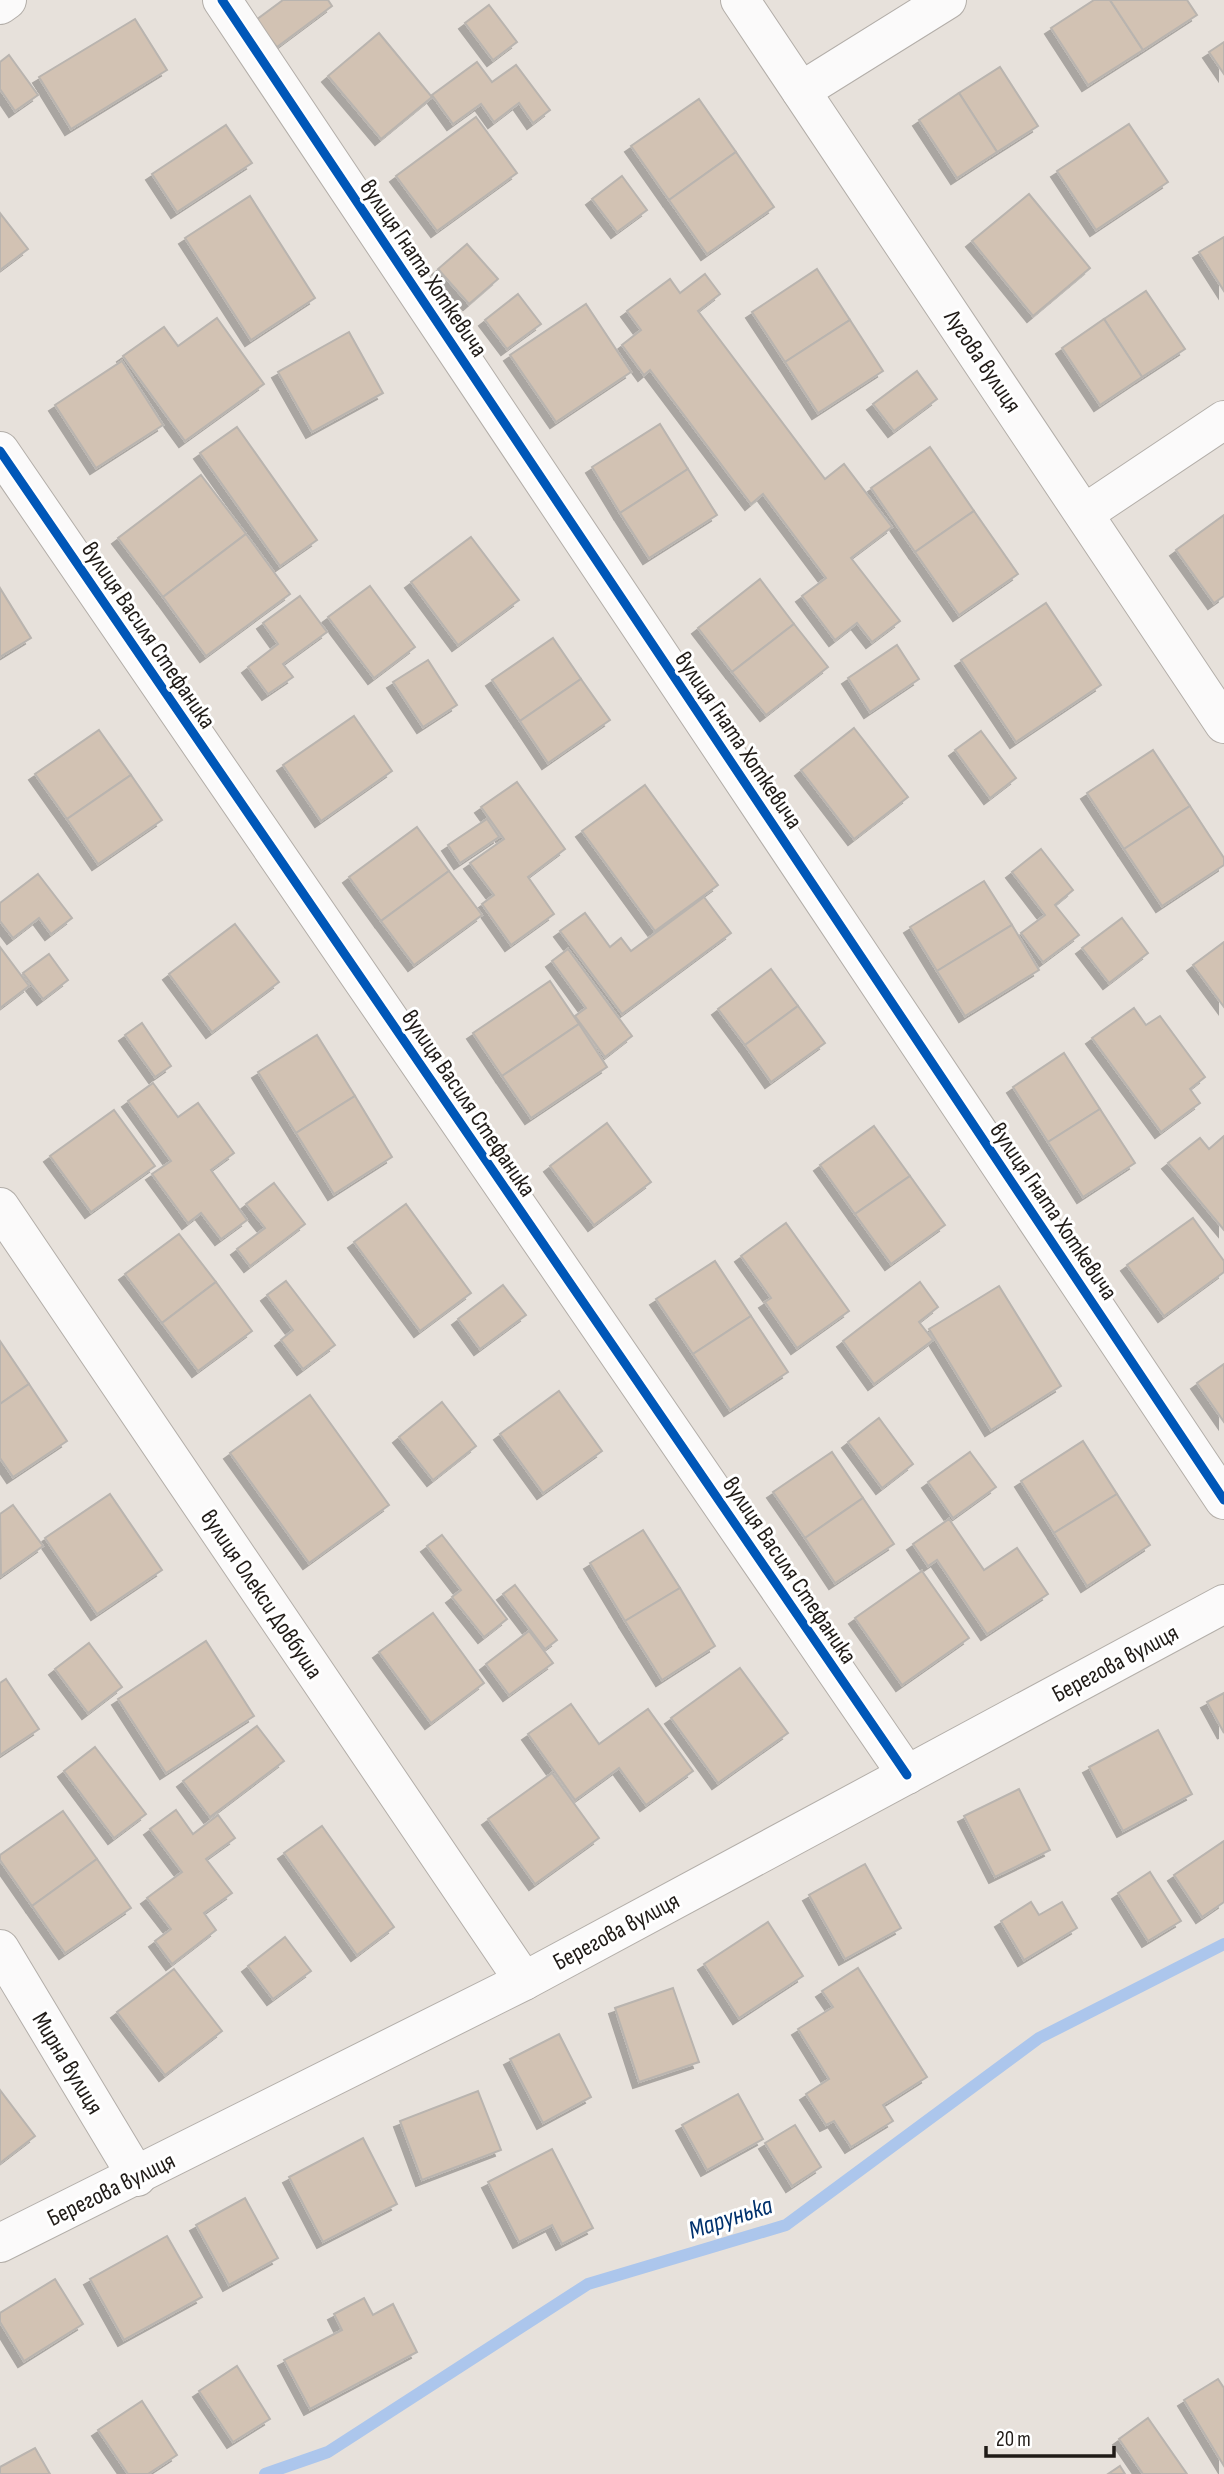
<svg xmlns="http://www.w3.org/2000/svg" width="1224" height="2474" font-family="'Sofia Sans Condensed',sans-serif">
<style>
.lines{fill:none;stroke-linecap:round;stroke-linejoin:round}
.stream{stroke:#acc6ec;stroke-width:12}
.building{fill:#d2c2b3;stroke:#b9b4af;stroke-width:2;filter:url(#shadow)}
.minor-casing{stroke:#b3aea9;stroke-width:40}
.minor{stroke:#fbfafa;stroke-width:38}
.cycleway-casing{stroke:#fff;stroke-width:13}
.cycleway{stroke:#0057b8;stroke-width:9}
.labels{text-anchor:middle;stroke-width:6;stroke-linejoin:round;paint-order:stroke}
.street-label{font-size:24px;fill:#201b17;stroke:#fff}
.water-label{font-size:26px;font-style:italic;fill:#00316d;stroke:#fff}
</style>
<defs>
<filter id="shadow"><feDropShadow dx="-6" dy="6" stdDeviation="0" flood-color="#0004"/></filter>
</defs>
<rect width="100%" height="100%" fill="#e7e1db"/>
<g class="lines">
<!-- stream -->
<path class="stream" d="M265,2474L328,2452L588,2284L786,2225L1039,2038L1224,1944"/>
</g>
<!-- building -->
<g class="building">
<path d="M283,0H328L332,6L277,47L256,20Z"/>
<path d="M1094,0H1110L1143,50L1088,85L1051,28Z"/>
<path d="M1110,0H1187L1197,15L1143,50Z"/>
<path d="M489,5L517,42L493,60L465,23Z"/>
<path d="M135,19L167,70L71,129L39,77Z"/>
<path d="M379,33L432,97L381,139L328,76Z"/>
<path d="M1224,42V74L1209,52Z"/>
<path d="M9,55L38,95L15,111L0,89V62Z"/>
<path d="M477,62L492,82L516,65L550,110L533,123L519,103L494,122L481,104L453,124L432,95Z"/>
<path d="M1000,67L1038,126L997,152L959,93Z"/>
<path d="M959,93L997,152L957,178L919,120Z"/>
<path d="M699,99L736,152L669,200L631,146Z"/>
<path d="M476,117L517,173L437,231L396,176Z"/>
<path d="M1129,124L1168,182L1096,230L1057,171Z"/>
<path d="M226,125L252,163L177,212L152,174Z"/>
<path d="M736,152L774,207L707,254L669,200Z"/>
<path d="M622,176L647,210L617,232L592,199Z"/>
<path d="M1029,194L1090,268L1033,316L972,241Z"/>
<path d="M250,196L315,298L251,340L185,238Z"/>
<path d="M0,213L28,249L0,270Z"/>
<path d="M1224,237V291L1199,252Z"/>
<path d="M467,244L498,279L469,304L438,269Z"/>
<path d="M817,269L850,320L785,362L752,312Z"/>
<path d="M705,274L720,294L698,311L825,479L844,464L892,527L851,558L900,621L872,642L857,623L835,640L802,596L826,578L763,494L751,504L650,370L644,375L622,345L641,330L627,311L670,279L680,293Z"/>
<path d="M1146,291L1185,349L1142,377L1104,319Z"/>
<path d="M518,294L541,324L507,349L485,320Z"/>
<path d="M586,304L631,372L556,422L510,355Z"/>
<path d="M217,318L264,384L185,441L123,356L164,327L178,346Z"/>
<path d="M1104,319L1142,377L1100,405L1062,348Z"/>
<path d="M850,320L883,371L818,413L785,362Z"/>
<path d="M349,332L383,393L312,432L278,372Z"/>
<path d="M122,361L163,425L96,468L55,405Z"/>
<path d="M917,371L937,399L894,431L873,404Z"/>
<path d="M660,424L688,469L620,513L592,467Z"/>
<path d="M237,427L317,540L280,566L200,453Z"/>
<path d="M930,447L974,511L915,552L871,488Z"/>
<path d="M688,469L717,515L649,558L620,513Z"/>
<path d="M201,475L246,534L163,597L118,538Z"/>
<path d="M974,511L1018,574L959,615L915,552Z"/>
<path d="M1224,515V596L1214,603L1176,550Z"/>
<path d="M246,534L290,594L206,656L163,597Z"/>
<path d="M471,537L519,600L458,645L411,582Z"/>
<path d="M760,579L794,624L732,672L698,628Z"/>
<path d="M370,586L415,647L374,678L328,617Z"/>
<path d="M0,588L31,638L0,657Z"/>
<path d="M300,596L327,632L283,664L293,677L268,694L248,667L278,644L263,623Z"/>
<path d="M1046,603L1101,685L1016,742L961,660Z"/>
<path d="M794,624L828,667L766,715L732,672Z"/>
<path d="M553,638L581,679L520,721L492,680Z"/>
<path d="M897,645L919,679L870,712L848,678Z"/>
<path d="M428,660L457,705L423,727L393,682Z"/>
<path d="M581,679L610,720L548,763L520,721Z"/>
<path d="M354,716L392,771L321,821L283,765Z"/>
<path d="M854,728L908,797L854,839L801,770Z"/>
<path d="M99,730L131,775L67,819L35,774Z"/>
<path d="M981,731L1016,778L990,798L955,750Z"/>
<path d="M1153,750L1190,806L1124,849L1087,793Z"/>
<path d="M131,775L162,820L98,864L67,819Z"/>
<path d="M517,782L565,849L528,877L554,914L511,945L482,904L494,895L470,863L504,839L481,807Z"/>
<path d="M645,785L718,885L655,931L582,831Z"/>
<path d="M1190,806L1224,858V865L1162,906L1124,849Z"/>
<path d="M487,819L499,837L460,863L448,845Z"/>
<path d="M417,827L449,871L381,921L349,877Z"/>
<path d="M1041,849L1073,890L1055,905L1079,935L1043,962L1021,933L1045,915L1012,872Z"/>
<path d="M449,871L482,915L414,965L381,921Z"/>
<path d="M38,874L72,918L51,934L39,918L13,938L0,921V903Z"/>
<path d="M984,881L1012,925L937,971L910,927Z"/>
<path d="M704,897L731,933L622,1014L560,931L585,913L610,947L621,938L631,951Z"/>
<path d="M1122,918L1148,953L1109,983L1082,948Z"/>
<path d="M235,924L279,982L212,1032L169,974Z"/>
<path d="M1012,925L1039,970L965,1016L937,971Z"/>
<path d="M1224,942V1007L1193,965Z"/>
<path d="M0,947L29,986L0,1008Z"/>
<path d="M568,949L632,1036L605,1057L575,1016L586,1008L552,961Z"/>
<path d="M49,954L68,980L43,999L23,973Z"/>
<path d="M771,969L798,1006L745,1045L718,1009Z"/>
<path d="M550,981L579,1024L502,1076L473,1033Z"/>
<path d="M798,1006L825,1043L771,1082L745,1045Z"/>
<path d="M1134,1008L1146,1025L1160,1016L1205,1077L1190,1089L1200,1103L1161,1132L1092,1038Z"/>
<path d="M142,1023L171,1066L155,1077L125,1035Z"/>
<path d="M579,1024L607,1067L531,1118L502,1076Z"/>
<path d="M317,1035L355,1096L296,1133L258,1072Z"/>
<path d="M1064,1053L1100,1109L1048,1142L1013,1087Z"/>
<path d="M153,1083L178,1117L198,1103L234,1153L211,1170L247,1220L221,1239L201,1213L188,1223L152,1174L171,1161L128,1101Z"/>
<path d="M355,1096L392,1157L334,1194L296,1133Z"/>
<path d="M1100,1109L1135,1163L1083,1197L1048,1142Z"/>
<path d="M114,1110L155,1166L91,1212L50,1156Z"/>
<path d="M607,1123L651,1182L594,1225L550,1166Z"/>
<path d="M874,1126L910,1176L855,1214L820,1165Z"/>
<path d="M1224,1136V1230L1168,1163L1200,1138L1209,1149Z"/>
<path d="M910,1176L945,1225L891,1264L855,1214Z"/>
<path d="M274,1183L305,1224L250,1266L237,1249L265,1228L246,1204Z"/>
<path d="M406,1204L471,1293L420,1331L354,1242Z"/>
<path d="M1193,1218L1224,1261V1272L1164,1316L1127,1265Z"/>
<path d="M786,1223L849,1311L797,1348L765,1302L771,1298L741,1256Z"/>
<path d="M179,1234L216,1282L162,1323L125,1274Z"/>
<path d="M715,1261L751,1316L693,1354L656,1299Z"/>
<path d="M286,1281L335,1345L303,1369L281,1340L293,1330L267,1295Z"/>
<path d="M216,1282L252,1331L198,1371L162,1323Z"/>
<path d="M920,1282L938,1307L919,1322L933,1340L874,1384L843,1341Z"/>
<path d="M503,1285L526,1315L480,1349L458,1319Z"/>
<path d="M999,1286L1061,1386L991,1430L929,1329Z"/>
<path d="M751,1316L788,1372L730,1410L693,1354Z"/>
<path d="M0,1341L29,1384L0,1404Z"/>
<path d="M1224,1364V1422L1197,1383Z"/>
<path d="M29,1384L67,1441L13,1477L0,1458V1404Z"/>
<path d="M559,1391L602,1451L543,1493L500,1434Z"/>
<path d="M310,1395L389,1505L309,1563L230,1453Z"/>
<path d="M442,1402L476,1446L433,1480L399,1437Z"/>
<path d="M879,1418L913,1464L882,1488L848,1442Z"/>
<path d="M1083,1441L1117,1494L1054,1533L1021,1481Z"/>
<path d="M832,1452L863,1498L805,1538L773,1492Z"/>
<path d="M970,1452L996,1487L953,1518L928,1482Z"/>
<path d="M110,1494L162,1570L97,1614L45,1538Z"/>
<path d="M1117,1494L1150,1545L1087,1586L1054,1533Z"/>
<path d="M863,1498L894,1544L835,1583L805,1538Z"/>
<path d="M13,1505L43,1546L1,1576L0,1514Z"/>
<path d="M949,1519L984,1570L1017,1548L1048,1594L987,1634L937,1560L928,1566L913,1544Z"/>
<path d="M643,1530L680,1588L625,1621L590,1563Z"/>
<path d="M442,1535L507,1619L484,1637L452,1597L461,1590L427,1546Z"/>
<path d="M922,1571L969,1638L902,1685L855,1618Z"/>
<path d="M515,1585L557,1640L545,1649L503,1594Z"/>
<path d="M680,1588L715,1646L662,1680L625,1621Z"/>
<path d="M433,1613L484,1683L431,1723L379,1652Z"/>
<path d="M529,1631L553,1663L509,1695L486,1664Z"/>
<path d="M206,1641L254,1716L166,1773L118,1699Z"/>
<path d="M89,1643L122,1687L88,1713L55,1669Z"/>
<path d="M740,1668L788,1733L718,1783L671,1718Z"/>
<path d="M6,1679L39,1729L0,1755V1683Z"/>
<path d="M1224,1693V1733L1207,1702Z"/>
<path d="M571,1704L599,1744L648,1709L693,1771L646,1805L619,1768L575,1800L528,1734Z"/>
<path d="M257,1726L284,1761L210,1817L183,1781Z"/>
<path d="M1158,1730L1192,1794L1123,1831L1089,1767Z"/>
<path d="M95,1747L146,1814L114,1838L64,1771Z"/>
<path d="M552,1773L599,1838L535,1884L488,1819Z"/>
<path d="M1019,1789L1050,1850L995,1877L964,1816Z"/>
<path d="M176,1810L193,1834L218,1815L235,1838L206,1859L232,1893L204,1913L216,1930L172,1964L155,1941L171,1929L147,1898L182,1872L150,1829Z"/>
<path d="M63,1811L97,1859L32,1906L0,1860V1855Z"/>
<path d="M322,1826L394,1927L357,1955L284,1853Z"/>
<path d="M1224,1841V1902L1202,1917L1174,1875Z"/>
<path d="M97,1859L131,1908L65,1953L32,1906Z"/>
<path d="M865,1864L901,1928L845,1959L809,1895Z"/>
<path d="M1150,1872L1181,1921L1148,1941L1118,1893Z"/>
<path d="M1031,1902L1039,1915L1062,1902L1077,1928L1024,1960L1001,1921Z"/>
<path d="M768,1922L803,1976L739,2018L704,1964Z"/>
<path d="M285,1937L311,1971L273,1999L248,1966Z"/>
<path d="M858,1968L927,2077L883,2105L893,2121L851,2147L834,2121L826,2125L806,2094L829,2079L798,2029L833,2007L822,1991Z"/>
<path d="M174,1969L222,2031L165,2075L117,2012Z"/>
<path d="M673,1988L699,2062L639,2082L615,2008Z"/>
<path d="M559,2034L591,2097L543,2123L510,2059Z"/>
<path d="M0,2090L35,2136L0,2163Z"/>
<path d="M478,2091L501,2150L422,2180L400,2121Z"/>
<path d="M738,2094L763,2139L707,2170L682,2125Z"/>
<path d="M795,2125L821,2167L792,2186L765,2143Z"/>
<path d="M363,2138L397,2204L323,2242L289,2177Z"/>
<path d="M552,2149L593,2228L562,2244L552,2225L519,2242L488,2182Z"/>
<path d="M245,2198L278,2258L229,2285L196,2225Z"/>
<path d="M167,2236L202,2297L124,2340L90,2279Z"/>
<path d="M55,2279L83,2324L24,2361L0,2322V2313Z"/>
<path d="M364,2298L373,2315L393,2304L417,2352L310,2409L284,2360L342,2330L334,2314Z"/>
<path d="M237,2366L270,2419L233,2442L199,2391Z"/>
<path d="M1218,2379L1224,2388V2466L1184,2400Z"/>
<path d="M142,2401L177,2455L148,2474H128L98,2430Z"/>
<path d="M1148,2418L1187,2474H1143L1119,2439Z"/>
<path d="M35,2448L50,2474H0V2467Z"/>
<path d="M1120,2466L1125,2474H1108Z"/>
</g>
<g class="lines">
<!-- minor casing -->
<g class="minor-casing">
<g id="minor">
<path d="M222,0L1224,1500"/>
<path d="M740,0L1224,724"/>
<path d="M0,5L7,0"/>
<path d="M801,91L947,0"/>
<path d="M0,451L907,1775"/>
<path d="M1085,513L1224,420"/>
<path d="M0,1207L524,1981"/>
<path d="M0,1949L137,2177"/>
<path d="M0,2243L524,1981L1224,1604"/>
</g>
</g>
<!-- minor -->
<use href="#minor" class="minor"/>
<!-- cycleway casing -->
<g class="cycleway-casing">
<g id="cycleway">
<path d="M222,0L1224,1500"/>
<path d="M0,451L907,1775"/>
</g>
</g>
<!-- cycleway -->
<use href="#cycleway" class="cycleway"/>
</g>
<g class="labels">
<!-- street labels -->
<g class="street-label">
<text transform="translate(424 268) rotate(56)" y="8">вулиця Гната Хоткевича</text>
<text transform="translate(983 361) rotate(56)" y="8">Лугова вулиця</text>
<text transform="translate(149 635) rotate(56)" y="8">вулиця Василя Стефаника</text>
<text transform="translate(739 740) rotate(56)" y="8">вулиця Гната Хоткевича</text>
<text transform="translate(469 1103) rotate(56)" y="8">вулиця Василя Стефаника</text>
<text transform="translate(1054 1211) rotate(56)" y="8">вулиця Гната Хоткевича</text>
<text transform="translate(790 1570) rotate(56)" y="8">вулиця Василя Стефаника</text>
<text transform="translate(262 1594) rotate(56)" y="8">вулиця Олекси Довбуша</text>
<text transform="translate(1115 1663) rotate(-28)" y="8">Берегова вулиця</text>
<text transform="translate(616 1931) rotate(-28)" y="8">Берегова вулиця</text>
<text transform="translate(68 2063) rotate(59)" y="8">Мирна вулиця</text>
<text transform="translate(111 2189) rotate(-26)" y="8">Берегова вулиця</text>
</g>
<!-- water labels -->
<g class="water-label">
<text transform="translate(730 2217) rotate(-18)" y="9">Марунька</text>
</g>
</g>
<!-- scale -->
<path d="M986 2446v10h128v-10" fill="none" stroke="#201b17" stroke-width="3.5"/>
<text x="996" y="2446" font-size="21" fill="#201b17" stroke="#ffffff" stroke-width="5" paint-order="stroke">20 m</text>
</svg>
